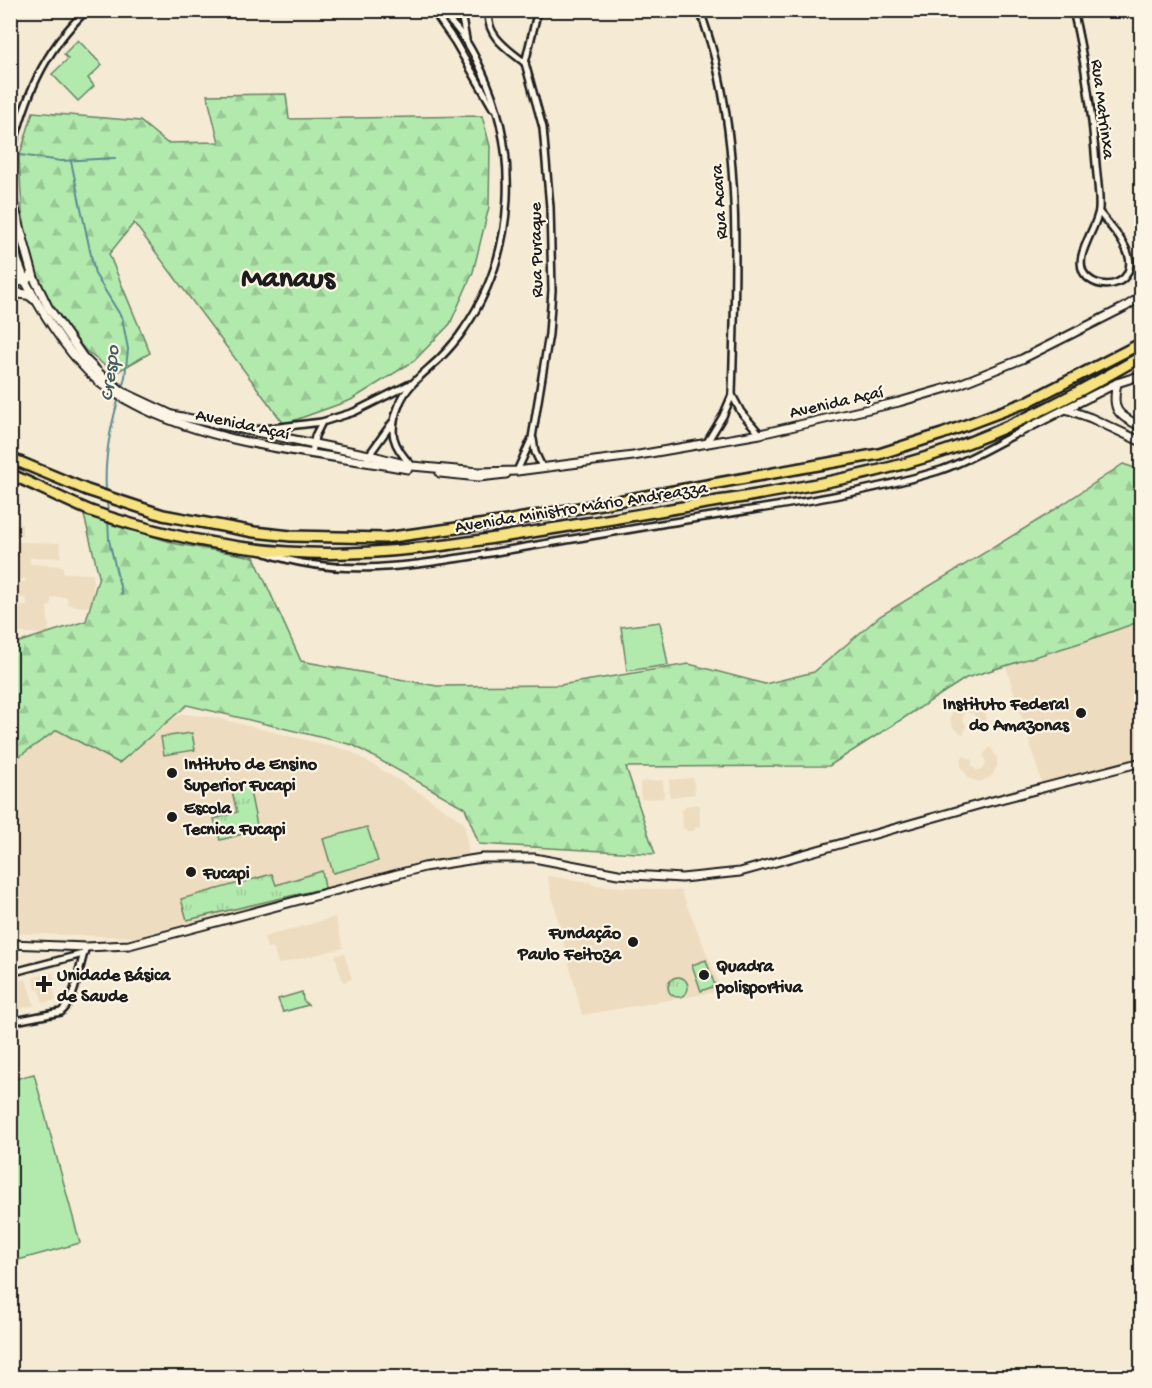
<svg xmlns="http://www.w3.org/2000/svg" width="1152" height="1388" font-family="'Gochi Hand',sans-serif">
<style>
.built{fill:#eddcbf}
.grass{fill:url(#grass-tufts);stroke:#678364;stroke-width:1.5}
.forest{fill:url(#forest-firs);stroke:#678364;stroke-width:1.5}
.pitch{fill:#b2eaad;stroke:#678364;stroke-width:1.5}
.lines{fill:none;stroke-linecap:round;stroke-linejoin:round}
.stream{stroke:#5a8c90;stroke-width:2}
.minor-casing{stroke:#1c1c1c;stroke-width:10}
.tertiary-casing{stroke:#1c1c1c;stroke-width:11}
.secondary-casing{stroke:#1c1c1c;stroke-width:12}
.primary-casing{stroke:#1c1c1c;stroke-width:14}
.minor{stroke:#fcf5e5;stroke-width:5}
.tertiary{stroke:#fcf5e5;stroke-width:7}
.secondary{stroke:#fcf5e5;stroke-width:8}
.primary{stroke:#f6e281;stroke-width:9}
.poi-dot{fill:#1c1c1c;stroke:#fcf5e5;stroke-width:2}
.labels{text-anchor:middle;stroke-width:4.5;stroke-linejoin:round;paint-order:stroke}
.street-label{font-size:18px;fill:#1c1c1c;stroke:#fcf5e5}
.poi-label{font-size:18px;font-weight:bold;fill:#1c1c1c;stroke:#fcf5e5;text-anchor:start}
.water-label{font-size:20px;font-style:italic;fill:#405d60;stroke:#fcf5e5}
.town-label{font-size:30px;font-weight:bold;fill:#1c1c1c;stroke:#fcf5e5}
</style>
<defs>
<pattern id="grass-tufts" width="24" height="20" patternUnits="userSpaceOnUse" patternTransform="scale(1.5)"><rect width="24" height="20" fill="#b2eaad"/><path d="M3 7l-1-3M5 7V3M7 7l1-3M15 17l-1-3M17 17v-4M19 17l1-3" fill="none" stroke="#98c894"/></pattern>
<pattern id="forest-firs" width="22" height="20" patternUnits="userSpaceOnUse" patternTransform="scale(1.5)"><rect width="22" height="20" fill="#b2eaad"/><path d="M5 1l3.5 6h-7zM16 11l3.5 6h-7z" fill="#98c894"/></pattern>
</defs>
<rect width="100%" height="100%" fill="#f5ead4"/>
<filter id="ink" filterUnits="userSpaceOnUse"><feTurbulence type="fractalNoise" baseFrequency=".0167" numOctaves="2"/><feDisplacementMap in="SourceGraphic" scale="12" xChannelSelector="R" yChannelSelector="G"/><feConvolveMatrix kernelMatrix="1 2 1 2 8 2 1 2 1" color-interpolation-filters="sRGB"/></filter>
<g filter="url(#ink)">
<!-- built -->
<g class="built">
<path d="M11,524H22V536L14,537L15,542L60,543L61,557L30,558V564L63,566V573L93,574V605L85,607L68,605L67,597H55L51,599V606L47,607L49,634L11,632V607L27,606V598L11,597V582H25L26,579L11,578Z"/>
<path d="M1141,621V761L1043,787L1006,666L1083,642Z"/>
<path d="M112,680L157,726L183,714L213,717L350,751L428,798L464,823L469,855L442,858L135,937L11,933V757Z"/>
<path d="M972,699L982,706L986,711L985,723L979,730L973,724L975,719L973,713L965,712L962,718L966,726L964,734L960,733L953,727L950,718L954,706L962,700Z"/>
<path d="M990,747L997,758V766L992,776L980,782L969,779L961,766V759L964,756L972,760V766L976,770H982L986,764L984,754Z"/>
<path d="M693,778L695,794L670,797L669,780Z"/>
<path d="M663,780L664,798L641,799L640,782Z"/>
<path d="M699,804L700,826L695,827L694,831H686L685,829L683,828L681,810L685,809V806Z"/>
<path d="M547,876L590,882L592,885L681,891L722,991L582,1015Z"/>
<path d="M335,917L343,948L278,964L273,947L267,948L264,937Z"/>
<path d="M344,953L352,979L343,982L335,956Z"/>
<path d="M53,972L57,987L53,988L56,1000L43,1003L39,989L36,990L33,978Z"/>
<path d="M26,979L34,1005L14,1010L11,998V983Z"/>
</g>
<!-- grass -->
<g class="grass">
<path d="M248,782L258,830L220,840L214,819L237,812L231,787Z"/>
<path d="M322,871L325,888L187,920L181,899L272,874L276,885Z"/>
<circle cx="678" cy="987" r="10"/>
</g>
<!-- forest -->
<g class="forest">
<path d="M286,94L289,119L482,116L490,146L489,207L473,272L450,324L414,361L351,400L284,424L134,223L109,254L150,353L115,373L86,351L54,312L34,269L22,212L19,158L33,112L140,121L167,143L219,142L207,95Z"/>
<path d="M1123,464L1141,470V621L1083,642L966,678L829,766L626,767L655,854L479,844L465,808L353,745L187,705L119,763L57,730L11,762V647L13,644L86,621L99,576L84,515L177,544L254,557L301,661L437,686L560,685L689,664L765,684L814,672L880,616L1045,516Z"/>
</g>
<!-- pitch -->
<g class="pitch">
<path d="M78,40L102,65L88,78L94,86L78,101L52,74L68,59L64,54Z"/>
<path d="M660,622L668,665L627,671L621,627Z"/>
<path d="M192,733L195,750L164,755L161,737Z"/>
<path d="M367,827L378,861L333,873L323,839Z"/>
<path d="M706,960L715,986L701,991L692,965Z"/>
<path d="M302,992L303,1000L308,1005L283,1012L278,999Z"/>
<path d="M34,1074L80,1243L11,1262V1080Z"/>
</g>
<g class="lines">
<!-- stream -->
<g class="stream">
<path d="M13,154L61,161L115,158"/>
<path d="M71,161L95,274L122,318L128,349L125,377L122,389"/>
<path d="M106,492C104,459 110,429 119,397"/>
<path d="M107,501L108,513"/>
<path d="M108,519L109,540L122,595"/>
</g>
<!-- minor casing -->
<g class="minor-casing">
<g id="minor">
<path d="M463,10L462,19L466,39"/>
<path d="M489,10C484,35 509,50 525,63"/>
<path d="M700,10C705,26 711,42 715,59C742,165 735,286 732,395L723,416L706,444"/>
<path d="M1073,10C1085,61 1092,112 1096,164C1097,179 1100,194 1099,209C1098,228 1069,260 1087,277C1104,293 1135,283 1129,257C1125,241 1109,225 1099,212"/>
<path d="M437,11L439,19L455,42L493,108"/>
<path d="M10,157C25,99 42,52 87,10"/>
<path d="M732,395L741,412L760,434"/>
<path d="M254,430L322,422L354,412L410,384"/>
<path d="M533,439L535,452L542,467"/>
<path d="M312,453L315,436L322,422"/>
<path d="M367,461L369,455L392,423"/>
<path d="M412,466C392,445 388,432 399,405C406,386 423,374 438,360C447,351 457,340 464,329C517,252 520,150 480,67C469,44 458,25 436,10"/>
<path d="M517,471L532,438L549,334L552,290L550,207L543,128L525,63L536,18L535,10"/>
<path d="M266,553C344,581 429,563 508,550C559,541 610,533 661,524C753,509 849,498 938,471C967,462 993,445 1020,432"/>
<path d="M10,973L83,954"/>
<path d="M10,1022L61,1012C76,1000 79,965 86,947"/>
</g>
</g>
<!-- tertiary casing -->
<g class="tertiary-casing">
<g id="tertiary">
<path d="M33,276L48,307L83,357L103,377L125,393L172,415L369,455L412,466L479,472L517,471L633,456L760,434L899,402L957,385L1022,359L1125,307L1142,296"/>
<path d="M24,279C43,314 69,356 99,382C112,393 127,400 142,408C224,447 319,453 408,469"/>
<path d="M1117,383C1111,410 1117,415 1142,427"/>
<path d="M1066,409L1091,418L1142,442"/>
<path d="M1020,432L1117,383L1142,375"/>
<path d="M440,473L479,477L506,474"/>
<path d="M10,944L86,947L129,945L424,867L482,858H534L618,874L649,876L682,878L740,872L985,803L1142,762"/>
</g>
</g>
<!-- secondary casing -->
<g class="secondary-casing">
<g id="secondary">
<path d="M10,17L12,10"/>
<path d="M10,193L33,276L10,285"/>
<path d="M10,223L17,261L24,279"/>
<path d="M10,292L29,295L34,299"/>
</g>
</g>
<!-- primary casing -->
<g class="primary-casing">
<g id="primary">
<path d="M10,458L87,490L163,515L254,532L291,536L385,538L507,521L879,454L942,434L1027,402L1142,343"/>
<path d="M10,474C37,486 64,500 91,511C153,533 222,547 287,552C388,559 488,539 587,523C639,515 691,505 744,497C814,485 883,473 951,449C1018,425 1080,392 1142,356"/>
</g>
</g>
<!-- minor -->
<use href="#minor" class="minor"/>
<!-- tertiary -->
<use href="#tertiary" class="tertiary"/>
<!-- secondary -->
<use href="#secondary" class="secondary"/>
<!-- primary -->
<use href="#primary" class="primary"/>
</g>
</g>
<!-- markers -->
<g class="poi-dot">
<circle cx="1081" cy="713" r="6"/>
<circle cx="172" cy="773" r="6"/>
<circle cx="172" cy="817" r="6"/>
<circle cx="191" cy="872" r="6"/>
<circle cx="633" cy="942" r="6"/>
<circle cx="704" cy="975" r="6"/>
<path d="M41 975h6v6h6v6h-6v6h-6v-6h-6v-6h6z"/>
</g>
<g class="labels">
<!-- street labels -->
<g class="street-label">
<text transform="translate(1104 109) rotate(83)" y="6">Rua Matrinxa</text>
<text transform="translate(718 202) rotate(-94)" y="6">Rua Acara</text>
<text transform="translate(535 250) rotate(-91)" y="6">Rua Puraque</text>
<text transform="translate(836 401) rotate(-13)" y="6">Avenida Açaí</text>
<text transform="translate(243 423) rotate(12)" y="6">Avenida Açaí</text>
<text transform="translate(581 506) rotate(-9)" y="6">Avenida Ministro Mário Andreazza</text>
</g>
<!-- poi labels -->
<g class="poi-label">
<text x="1069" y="709" text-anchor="end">Instituto Federal<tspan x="1069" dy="21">do Amazonas</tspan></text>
<text x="184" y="769">Intituto de Ensino<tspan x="184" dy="21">Superior Fucapi</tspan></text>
<text x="184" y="813">Escola<tspan x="184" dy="21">Tecnica Fucapi</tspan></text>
<text x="203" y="878">Fucapi</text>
<text x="621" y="938" text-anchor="end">Fundação<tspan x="621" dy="21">Paulo Feitoza</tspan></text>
<text x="716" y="971">Quadra<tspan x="716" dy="21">polisportiva</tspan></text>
<text x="57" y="980">Unidade Básica<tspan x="57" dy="21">de Saude</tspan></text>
</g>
<!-- water labels -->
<g class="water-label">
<text transform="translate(108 373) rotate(-83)" y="7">Crespo</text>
</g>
<!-- town labels -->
<g class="town-label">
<text x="288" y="286">Manaus</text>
</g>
</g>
<!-- margin -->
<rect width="1152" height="1388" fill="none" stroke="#fcf5e5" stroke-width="36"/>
<rect x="18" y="18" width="1116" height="1352" fill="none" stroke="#1c1c1c" stroke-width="2" filter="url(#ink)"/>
</svg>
